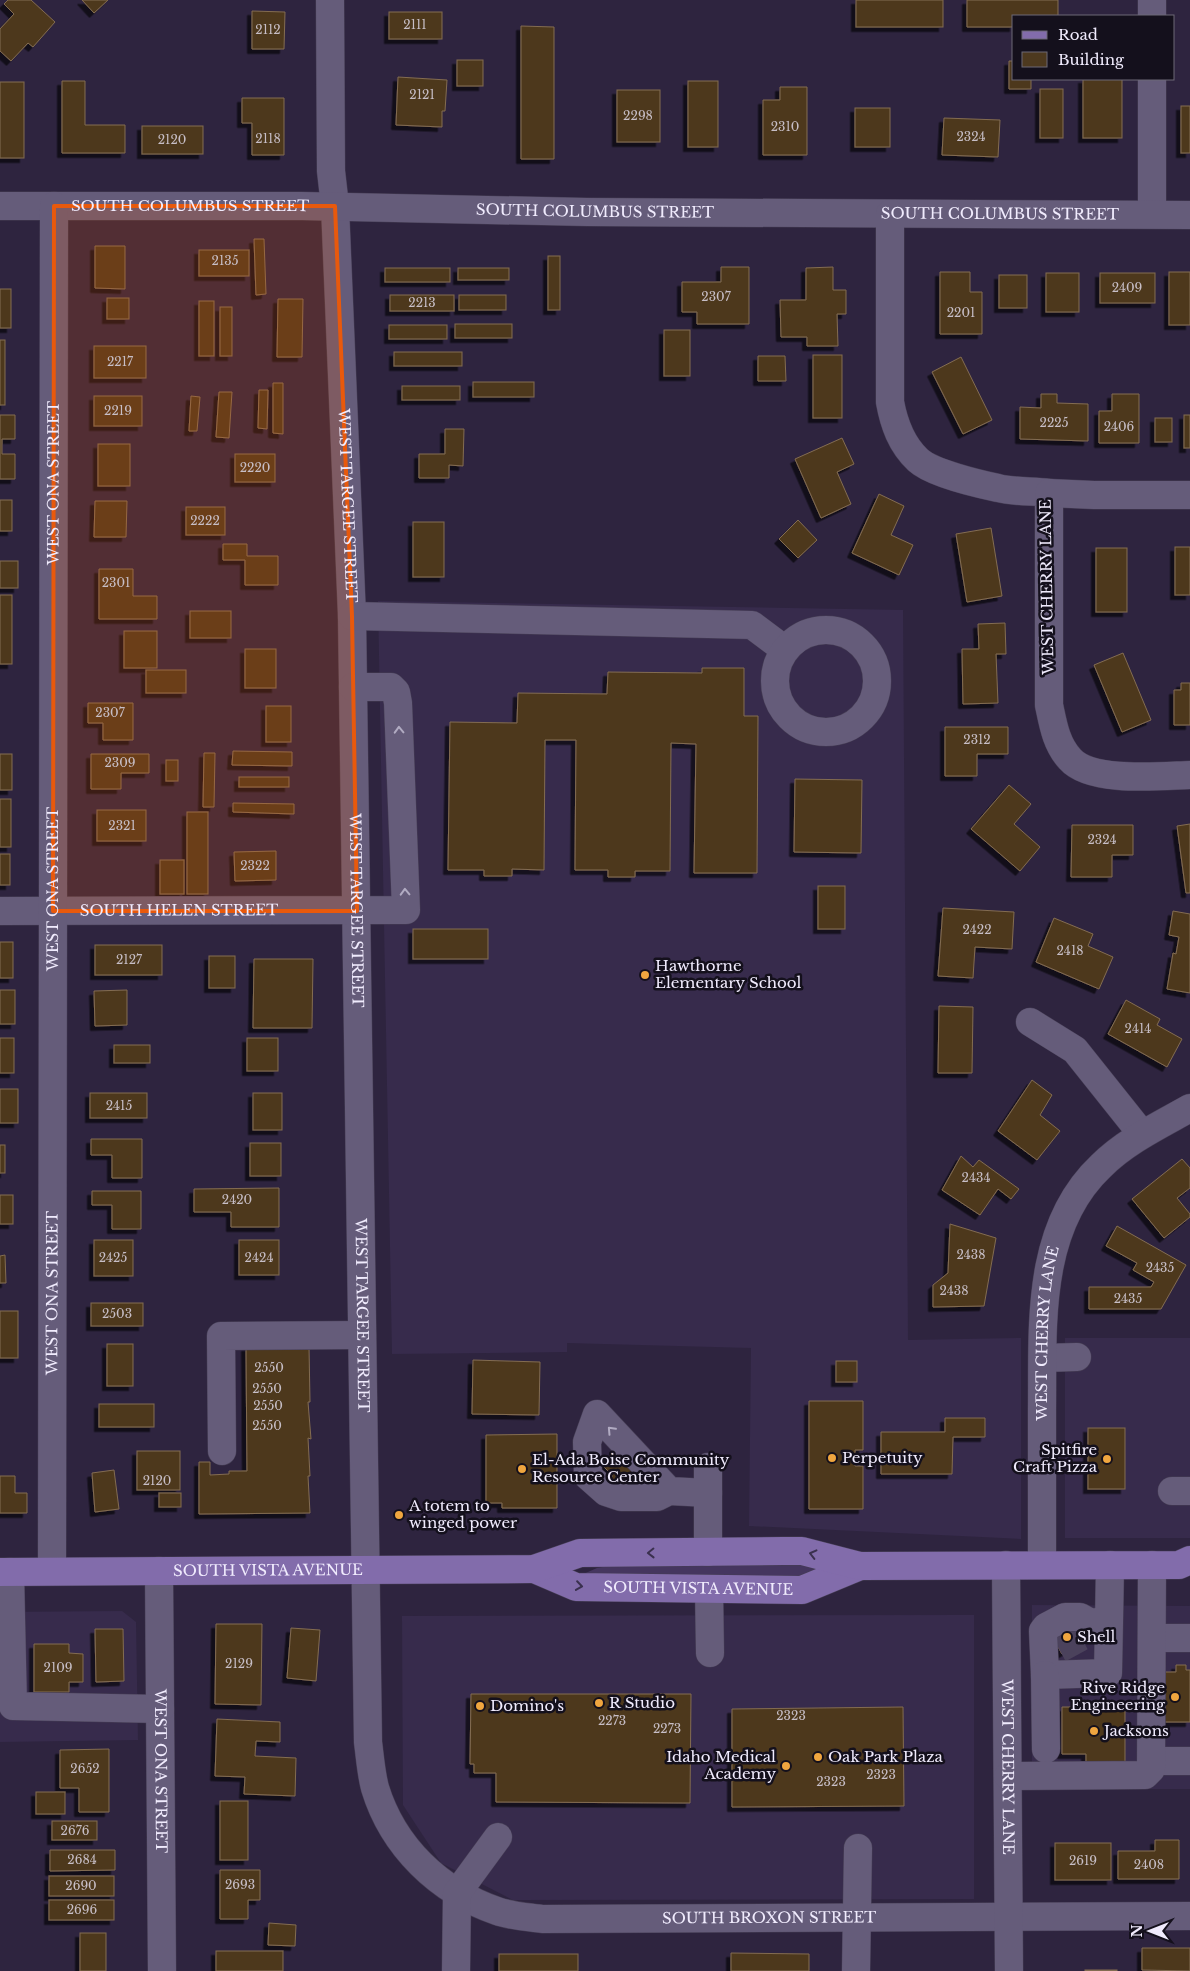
<svg xmlns="http://www.w3.org/2000/svg" width="1190" height="1971" font-family="'Libre Baskerville',serif">
<style>
.built{fill:#372b4c}
.green{fill:#45365f}
.building{fill:#4d391f;stroke:#836c51;filter:url(#shadow)}
.lines{fill:none;stroke-linecap:round;stroke-linejoin:round}
.minor-tunnel{stroke:#4b425c;stroke-width:28;stroke-dasharray:28 14;stroke-linecap:butt}
.minor-casing{stroke:#463e55;stroke-width:29}
.major-casing{stroke:#463e55;stroke-width:29}
.minor{stroke:#655c7a;stroke-width:28}
.major{stroke:#826cab;stroke-width:28}
.oneway{stroke:#b1abc2}
.oneway2{stroke:#3a304e}
.marked{fill:#e8590c;fill-opacity:0.2;stroke:#e8590c;stroke-width:4;stroke-linejoin:round}
.poi-dot{fill:#f0a63f;stroke:#14101c;stroke-width:2}
.labels{text-anchor:middle;stroke-width:5;stroke-linejoin:round;paint-order:stroke}
.number-label{font-size:12px;fill:#c7bec6}
.street-label{font-size:15px;fill:#f0ebfd;stroke:#14101c}
.poi-label{font-size:15px;fill:#f0ebfd;stroke:#14101c;text-anchor:start}
</style>
<defs>
<filter id="shadow"><feDropShadow dx="-4.5" dy="4.5" stdDeviation="0" flood-color="#0009"/></filter>
</defs>
<rect width="100%" height="100%" fill="#2e243f"/>
<!-- built -->
<g class="built">
<path d="M378,601L903,610L908,1340L1021,1338V1539L749,1526L751,1348L567,1343V1352L392,1354Z"/>
<rect x="1065" y="1338" width="125" height="200"/>
<path d="M1032,1605L1190,1606V1789H1032Z"/>
<path d="M122,1611L136,1622L138,1740L0,1742V1612Z"/>
<path d="M974,1615V1899L513,1900L441,1863L403,1805L402,1616Z"/>
</g>
<!-- green -->
<path class="green" d="M839,1564L802,1577L581,1575L597,1568L614,1565Z"/>
<!-- building -->
<g class="building">
<path d="M8,0H31L55,22L33,47L28,43L11,61L0,51V29L14,14L4,4Z"/>
<path d="M82,0H108L94,13Z"/>
<rect x="856" y="0" width="87" height="27"/>
<path d="M967,0H1058V16H1014V27H967Z"/>
<path d="M252,11L285,12L284,49H252Z"/>
<rect x="389" y="12" width="53" height="27"/>
<path d="M521,26L554,27V159H521Z"/>
<rect x="457" y="60" width="26" height="26"/>
<path d="M1009,61H1014V79H1031V89H1009Z"/>
<path d="M398,77L447,80L445,111H442V127L396,125Z"/>
<rect x="1083" y="79" width="39" height="59"/>
<path d="M62,81H85V125H125V153H62Z"/>
<rect x="688" y="81" width="30" height="66"/>
<rect x="0" y="82" width="24" height="76"/>
<path d="M780,87H807V155H763V100H780Z"/>
<rect x="1040" y="89" width="23" height="49"/>
<rect x="617" y="90" width="43" height="52"/>
<path d="M242,98H284V155H252V123H242Z"/>
<rect x="1181" y="106" width="9" height="47"/>
<rect x="855" y="108" width="35" height="39"/>
<path d="M944,118L1000,120L998,157L942,155Z"/>
<rect x="142" y="126" width="61" height="28"/>
<path d="M254,239H264L266,294L256,295Z"/>
<path d="M95,246H125V289L95,288Z"/>
<rect x="199" y="250" width="50" height="26"/>
<rect x="548" y="256" width="12" height="54"/>
<path d="M721,267H749V324H697V312H682V282H721Z"/>
<path d="M833,267V290H846V314H837L838,346H807V337H781L780,300H806V268Z"/>
<rect x="385" y="268" width="65" height="14"/>
<rect x="458" y="268" width="51" height="12"/>
<path d="M940,272H970V292H982V334H940Z"/>
<rect x="1169" y="272" width="21" height="53"/>
<rect x="1046" y="273" width="33" height="39"/>
<rect x="1100" y="273" width="55" height="30"/>
<rect x="999" y="275" width="28" height="33"/>
<rect x="0" y="289" width="11" height="39"/>
<rect x="390" y="295" width="64" height="16"/>
<rect x="459" y="295" width="47" height="15"/>
<rect x="107" y="298" width="22" height="21"/>
<path d="M278,299H303L302,357H277Z"/>
<rect x="199" y="301" width="15" height="55"/>
<rect x="220" y="307" width="12" height="49"/>
<rect x="455" y="324" width="57" height="14"/>
<rect x="389" y="325" width="58" height="14"/>
<rect x="664" y="330" width="26" height="46"/>
<rect x="0" y="340" width="5" height="65"/>
<rect x="94" y="346" width="52" height="32"/>
<rect x="394" y="352" width="68" height="14"/>
<rect x="813" y="355" width="29" height="63"/>
<path d="M758,356H785L786,381H758Z"/>
<path d="M961,357L992,420L963,434L932,372Z"/>
<rect x="473" y="382" width="61" height="15"/>
<path d="M273,383H283V434L273,433Z"/>
<rect x="402" y="386" width="58" height="14"/>
<path d="M259,390H268L267,429L258,428Z"/>
<path d="M219,392H232L229,438L216,437Z"/>
<path d="M1041,394H1057V403L1088,404V441L1020,439V407L1041,408Z"/>
<path d="M1112,394H1139V443H1099V411H1112Z"/>
<rect x="94" y="396" width="48" height="30"/>
<path d="M191,396L200,397L197,431H189Z"/>
<path d="M0,415H15V439H2V454H15V479H0Z"/>
<rect x="1184" y="415" width="6" height="33"/>
<rect x="1155" y="418" width="17" height="24"/>
<path d="M445,429H464L463,466L449,465V478H419V454H445Z"/>
<path d="M842,438L854,464L837,472L851,504L821,518L795,459Z"/>
<rect x="98" y="444" width="32" height="42"/>
<rect x="235" y="454" width="40" height="28"/>
<path d="M879,494L904,506L891,535L913,545L899,575L852,553Z"/>
<rect x="0" y="500" width="12" height="31"/>
<path d="M95,501H127L126,537H94Z"/>
<rect x="186" y="507" width="39" height="28"/>
<path d="M798,520L817,540L798,558L779,539Z"/>
<rect x="413" y="522" width="31" height="55"/>
<path d="M991,528L1002,596L967,602L956,534Z"/>
<path d="M223,544H247V556H278V585H245V560H223Z"/>
<rect x="1175" y="547" width="15" height="48"/>
<rect x="1096" y="548" width="31" height="64"/>
<rect x="0" y="561" width="18" height="27"/>
<path d="M99,569H133V596H157V619H99Z"/>
<rect x="0" y="595" width="12" height="69"/>
<rect x="190" y="611" width="41" height="27"/>
<path d="M1005,623L1006,654H996L998,703L963,704L962,649H979L978,624Z"/>
<rect x="124" y="631" width="33" height="37"/>
<rect x="245" y="649" width="31" height="39"/>
<path d="M1123,653L1151,720L1122,732L1094,665Z"/>
<path d="M702,668H744V716H758L757,873H694L696,744L671,743L670,871H635V877H608V870H575L576,740H545L544,870L512,869V876H484V870H448L450,722L517,723L518,693L607,694L608,672L702,673Z"/>
<rect x="146" y="670" width="40" height="23"/>
<path d="M1181,683H1190V725H1174V690H1181Z"/>
<path d="M88,703H133V740H103V723H88Z"/>
<rect x="266" y="706" width="25" height="36"/>
<path d="M945,727H1008V754H977V776H945Z"/>
<path d="M233,751L292,752V766L232,765Z"/>
<path d="M204,753H215L214,807H203Z"/>
<rect x="0" y="754" width="12" height="36"/>
<path d="M91,754H149V773H121V789H91Z"/>
<rect x="166" y="760" width="12" height="21"/>
<rect x="239" y="777" width="50" height="10"/>
<path d="M795,779L862,780L861,853L794,852Z"/>
<path d="M1009,785L1031,804L1014,824L1040,847L1020,871L971,829Z"/>
<rect x="0" y="799" width="11" height="48"/>
<path d="M233,803L294,804V814L233,812Z"/>
<rect x="97" y="810" width="49" height="31"/>
<rect x="187" y="812" width="21" height="82"/>
<path d="M1190,824V893H1186L1177,826Z"/>
<path d="M1072,825H1133V855H1112V877H1071Z"/>
<path d="M276,851V880L235,881L234,852Z"/>
<rect x="0" y="854" width="10" height="31"/>
<rect x="160" y="860" width="24" height="34"/>
<rect x="818" y="886" width="27" height="43"/>
<path d="M943,908L1014,912L1012,949L975,947L973,978L938,976Z"/>
<path d="M1173,911L1190,914V993L1167,989L1173,953L1176,954L1179,937L1169,935Z"/>
<path d="M1054,918L1093,934L1088,946L1113,957L1099,989L1036,962Z"/>
<rect x="413" y="929" width="75" height="30"/>
<rect x="0" y="942" width="13" height="36"/>
<rect x="95" y="945" width="67" height="30"/>
<rect x="209" y="956" width="26" height="32"/>
<path d="M254,959H313L312,1028H253Z"/>
<rect x="0" y="990" width="15" height="34"/>
<path d="M127,990V1025L95,1026L94,991Z"/>
<path d="M1126,1000L1160,1019L1157,1025L1182,1039L1167,1067L1108,1034Z"/>
<path d="M939,1006L973,1007L972,1073H938Z"/>
<rect x="0" y="1038" width="14" height="35"/>
<rect x="247" y="1038" width="31" height="33"/>
<rect x="114" y="1045" width="36" height="18"/>
<path d="M1032,1080L1052,1095L1040,1115L1060,1131L1037,1160L998,1131Z"/>
<rect x="0" y="1089" width="18" height="34"/>
<rect x="90" y="1093" width="57" height="25"/>
<rect x="253" y="1093" width="29" height="37"/>
<path d="M91,1139H142V1178H112V1155H91Z"/>
<rect x="250" y="1143" width="31" height="33"/>
<rect x="0" y="1145" width="5" height="28"/>
<path d="M961,1156L973,1167L979,1160L1019,1189L1011,1199L998,1189L980,1215L942,1190Z"/>
<path d="M1182,1159L1190,1168V1188L1177,1198L1190,1214V1217L1164,1238L1132,1199Z"/>
<path d="M279,1188V1227H231V1212H194V1189Z"/>
<path d="M92,1191H141V1229H112V1205H92Z"/>
<rect x="0" y="1195" width="13" height="29"/>
<path d="M950,1224L996,1238L984,1306L933,1307V1285L948,1273Z"/>
<path d="M1117,1226L1186,1265L1161,1309H1089V1287H1151L1154,1282L1133,1270L1137,1263L1106,1246Z"/>
<rect x="94" y="1240" width="39" height="36"/>
<rect x="239" y="1240" width="40" height="35"/>
<path d="M5,1255L6,1283H0V1256Z"/>
<rect x="91" y="1303" width="52" height="23"/>
<rect x="0" y="1311" width="18" height="47"/>
<rect x="107" y="1344" width="26" height="42"/>
<path d="M246,1347H309L310,1402H308L311,1439L308,1438L310,1476H308L310,1513L199,1514V1462H210V1475L229,1474V1471H247Z"/>
<path d="M473,1360L540,1362L539,1415L472,1414Z"/>
<rect x="836" y="1361" width="21" height="21"/>
<path d="M809,1401H863V1450H855V1466H863V1509H809Z"/>
<rect x="99" y="1404" width="55" height="23"/>
<path d="M945,1418H985V1437H953L952,1474H881V1432H945Z"/>
<rect x="1088" y="1428" width="37" height="61"/>
<path d="M557,1434V1508H502V1503H486V1435Z"/>
<rect x="137" y="1451" width="43" height="39"/>
<path d="M612,1453L624,1464L633,1454L642,1463L614,1492L605,1484L613,1476L601,1464Z"/>
<path d="M114,1470L119,1509L95,1512L92,1473Z"/>
<path d="M0,1476H15V1493H27V1513H0Z"/>
<rect x="159" y="1493" width="22" height="14"/>
<path d="M1072,1620L1084,1641L1062,1654L1050,1632Z"/>
<path d="M216,1624H262L261,1705L215,1704Z"/>
<path d="M291,1628L320,1630L316,1681L287,1678Z"/>
<path d="M95,1629H123L124,1681L96,1682Z"/>
<path d="M34,1644H69V1653L83,1654V1682H69V1692H34Z"/>
<path d="M1176,1665H1186V1670H1190V1722H1162V1672H1176Z"/>
<path d="M471,1694H691L690,1803L496,1802V1773H474V1764H470Z"/>
<path d="M903,1707L904,1806L732,1807V1709Z"/>
<path d="M1062,1707H1125V1764L1086,1763V1754H1062Z"/>
<path d="M217,1719L280,1722V1742L256,1741L255,1756L296,1758L295,1796L244,1794L245,1777L215,1776Z"/>
<path d="M109,1749V1812H79V1788H60V1750Z"/>
<rect x="36" y="1792" width="29" height="22"/>
<rect x="220" y="1801" width="28" height="59"/>
<rect x="52" y="1821" width="45" height="19"/>
<path d="M1155,1840H1179V1879H1118V1851H1155Z"/>
<rect x="1055" y="1843" width="56" height="37"/>
<path d="M50,1850H115V1870L50,1871Z"/>
<path d="M220,1870H260V1900H248V1919H220Z"/>
<rect x="49" y="1876" width="65" height="20"/>
<rect x="49" y="1900" width="65" height="20"/>
<path d="M269,1923L296,1925L295,1946L268,1945Z"/>
<rect x="80" y="1933" width="26" height="38"/>
<path d="M1142,1948H1190V1971L1142,1970Z"/>
<rect x="216" y="1951" width="67" height="20"/>
<path d="M731,1953L809,1954V1971H731Z"/>
<rect x="499" y="1954" width="79" height="17"/>
<rect x="1085" y="1970" width="32" height="1"/>
</g>
<g class="lines">
<!-- minor-tunnel -->
<path class="minor-tunnel" d="M1059,1649L1081,1637"/>
<!-- minor casing -->
<g class="minor-casing">
<g id="minor">
<path id="s1" d="M330,0L331,171L335,206L352,616L368,1742C370,1757 371,1773 375,1788C393,1847 439,1891 497,1911C511,1916 528,1917 542,1919L1190,1916"/>
<path d="M1152,0V16"/>
<path d="M1152,79V214"/>
<path id="s2" d="M0,206H302L587,212L1190,215"/>
<path d="M890,214V402C894,424 901,444 918,460C932,473 979,484 998,488C1014,492 1032,491 1049,493V705C1053,724 1056,744 1070,759C1091,783 1160,776 1190,775"/>
<path d="M1049,493L1094,495H1190"/>
<path d="M352,616L752,625L784,649"/>
<circle cx="826" cy="681" r="51"/>
<path id="s3" d="M0,911L406,910L398,703L396,692L391,687H353"/>
<path d="M1030,1022L1075,1050L1142,1134"/>
<path d="M1043,1358L1077,1357"/>
<path d="M222,1451L221,1336L362,1335"/>
<path d="M669,1491L597,1414L587,1442L588,1476L606,1492L621,1497H657L669,1491L708,1493"/>
<path d="M1172,1491H1190"/>
<path d="M708,1552V1467"/>
<path id="s4" d="M1006,1565L1009,1971"/>
<path id="s5" d="M1042,1565C1042,1513 1042,1461 1042,1410C1043,1327 1035,1228 1101,1166C1126,1141 1160,1125 1190,1108"/>
<path id="s6" d="M52,1571L54,206"/>
<path id="s7" d="M159,1571L162,1971"/>
<path d="M10,1572L13,1706L160,1709"/>
<path d="M709,1589L710,1653"/>
<path d="M1109,1623L1108,1673L1045,1675L1043,1631L1046,1627L1065,1617H1080L1089,1622L1109,1623L1110,1565"/>
<path d="M1152,1638H1190"/>
<path d="M1045,1675L1046,1749"/>
<path d="M1152,1761H1190"/>
<path d="M1008,1776L1145,1775L1151,1769L1152,1565"/>
<path d="M456,1971L457,1893L498,1837"/>
<path d="M856,1971L858,1848"/>
</g>
</g>
<!-- major casing -->
<g class="major-casing">
<g id="major">
<path id="s8" d="M534,1569L576,1587L802,1590L860,1566"/>
<path id="s9" d="M0,1572L534,1569L580,1553L783,1551H802L860,1566L1179,1565L1190,1560"/>
</g>
</g>
<!-- minor -->
<use href="#minor" class="minor"/>
<!-- major -->
<use href="#major" class="major"/>
</g>
<!-- one-way arrows -->
<defs><path id="oneway-chevron" d="M-2-3.5L2.5 0L-2 3.5" fill="none" stroke-width="1.6" stroke-linecap="round" stroke-linejoin="round" transform="scale(1.25)"/></defs>
<g class="oneway">
<use href="#oneway-chevron" transform="translate(399 730) rotate(-92)"/>
<use href="#oneway-chevron" transform="translate(405 892) rotate(-92)"/>
<use href="#oneway-chevron" transform="translate(611 1430) rotate(-133)"/>
</g>
<g class="oneway2">
<use href="#oneway-chevron" transform="translate(651 1553) rotate(179)"/>
<use href="#oneway-chevron" transform="translate(813 1554) rotate(-166)"/>
<use href="#oneway-chevron" transform="translate(579 1586) rotate(8)"/>
</g>
<!-- marked area -->
<path class="marked" d="M54,206H335L352,616L357,911H53Z"/>
<!-- markers -->
<g class="poi-dot">
<circle cx="645" cy="975" r="5"/>
<circle cx="832" cy="1458" r="5"/>
<circle cx="1107" cy="1459" r="5"/>
<circle cx="522" cy="1469" r="5"/>
<circle cx="399" cy="1515" r="5"/>
<circle cx="1067" cy="1637" r="5"/>
<circle cx="1175" cy="1697" r="5"/>
<circle cx="599" cy="1703" r="5"/>
<circle cx="480" cy="1706" r="5"/>
<circle cx="1094" cy="1731" r="5"/>
<circle cx="818" cy="1757" r="5"/>
<circle cx="786" cy="1766" r="5"/>
</g>
<g class="labels">
<!-- number labels -->
<g class="number-label">
<text x="415" y="29">2111</text>
<text x="268" y="34">2112</text>
<text x="422" y="99">2121</text>
<text x="638" y="120">2298</text>
<text x="785" y="131">2310</text>
<text x="971" y="141">2324</text>
<text x="268" y="143">2118</text>
<text x="172" y="144">2120</text>
<text x="225" y="265">2135</text>
<text x="1127" y="292">2409</text>
<text x="716" y="301">2307</text>
<text x="422" y="307">2213</text>
<text x="961" y="317">2201</text>
<text x="120" y="366">2217</text>
<text x="118" y="415">2219</text>
<text x="1054" y="427">2225</text>
<text x="1119" y="431">2406</text>
<text x="255" y="472">2220</text>
<text x="205" y="525">2222</text>
<text x="116" y="587">2301</text>
<text x="110" y="717">2307</text>
<text x="977" y="744">2312</text>
<text x="120" y="767">2309</text>
<text x="122" y="830">2321</text>
<text x="1102" y="844">2324</text>
<text x="255" y="870">2322</text>
<text x="977" y="934">2422</text>
<text x="1070" y="955">2418</text>
<text x="129" y="964">2127</text>
<text x="1138" y="1033">2414</text>
<text x="119" y="1110">2415</text>
<text x="976" y="1182">2434</text>
<text x="237" y="1204">2420</text>
<text x="971" y="1259">2438</text>
<text x="113" y="1262">2425</text>
<text x="259" y="1262">2424</text>
<text x="1160" y="1272">2435</text>
<text x="954" y="1295">2438</text>
<text x="1128" y="1303">2435</text>
<text x="117" y="1318">2503</text>
<text x="269" y="1372">2550</text>
<text x="267" y="1393">2550</text>
<text x="268" y="1410">2550</text>
<text x="267" y="1430">2550</text>
<text x="157" y="1485">2120</text>
<text x="239" y="1668">2129</text>
<text x="58" y="1672">2109</text>
<text x="791" y="1720">2323</text>
<text x="612" y="1725">2273</text>
<text x="667" y="1733">2273</text>
<text x="85" y="1773">2652</text>
<text x="881" y="1779">2323</text>
<text x="831" y="1786">2323</text>
<text x="75" y="1835">2676</text>
<text x="82" y="1864">2684</text>
<text x="1083" y="1865">2619</text>
<text x="1149" y="1869">2408</text>
<text x="240" y="1889">2693</text>
<text x="81" y="1890">2690</text>
<text x="82" y="1914">2696</text>
</g>
<!-- street labels -->
<g class="street-label">
<text dy="5" stroke="none"><textPath href="#s2" startOffset="190">SOUTH COLUMBUS STREET</textPath></text>
<text dy="5" stroke="none"><textPath href="#s2" startOffset="595">SOUTH COLUMBUS STREET</textPath></text>
<text dy="5" stroke="none"><textPath href="#s2" startOffset="1000">SOUTH COLUMBUS STREET</textPath></text>
<text dy="5" stroke="none"><textPath href="#s6" startOffset="1088">WEST ONA STREET</textPath></text>
<text dy="5" stroke="none"><textPath href="#s1" startOffset="506">WEST TARGEE STREET</textPath></text>
<text transform="translate(1047 587) rotate(-91)" y="5">WEST CHERRY LANE</text>
<text dy="5" stroke="none"><textPath href="#s6" startOffset="682">WEST ONA STREET</textPath></text>
<text dy="5" stroke="none"><textPath href="#s3" startOffset="179">SOUTH HELEN STREET</textPath></text>
<text dy="5" stroke="none"><textPath href="#s1" startOffset="911">WEST TARGEE STREET</textPath></text>
<text dy="5" stroke="none"><textPath href="#s6" startOffset="278">WEST ONA STREET</textPath></text>
<text dy="5" stroke="none"><textPath href="#s1" startOffset="1316">WEST TARGEE STREET</textPath></text>
<text dy="5" stroke="none"><textPath href="#s5" startOffset="232">WEST CHERRY LANE</textPath></text>
<text dy="5" stroke="none"><textPath href="#s9" startOffset="268">SOUTH VISTA AVENUE</textPath></text>
<text dy="5" stroke="none"><textPath href="#s8" startOffset="168">SOUTH VISTA AVENUE</textPath></text>
<text dy="5" stroke="none"><textPath href="#s4" startOffset="202">WEST CHERRY LANE</textPath></text>
<text dy="5" stroke="none"><textPath href="#s7" startOffset="200">WEST ONA STREET</textPath></text>
<text dy="5" stroke="none"><textPath href="#s1" startOffset="2242">SOUTH BROXON STREET</textPath></text>
</g>
<!-- poi labels -->
<g class="poi-label">
<text x="655" y="971">Hawthorne<tspan x="655" dy="17">Elementary School</tspan></text>
<text x="1097" y="1455" text-anchor="end">Spitfire<tspan x="1097" dy="17">Craft Pizza</tspan></text>
<text x="842" y="1463">Perpetuity</text>
<text x="532" y="1465">El-Ada Boise Community<tspan x="532" dy="17">Resource Center</tspan></text>
<text x="409" y="1511">A totem to<tspan x="409" dy="17">winged power</tspan></text>
<text x="1077" y="1642">Shell</text>
<text x="1165" y="1693" text-anchor="end">Rive Ridge<tspan x="1165" dy="17">Engineering</tspan></text>
<text x="609" y="1708">R Studio</text>
<text x="490" y="1711">Domino's</text>
<text x="1104" y="1736">Jacksons</text>
<text x="776" y="1762" text-anchor="end">Idaho Medical<tspan x="776" dy="17">Academy</tspan></text>
<text x="828" y="1762">Oak Park Plaza</text>
</g>
</g>
<!-- legend -->
<rect x="1012" y="15" width="162" height="65" fill="#14101c" stroke="#6c6876"/>
<rect x="1022" y="31" width="25" height="8" fill="#826cab" stroke="#6c6876"/>
<text x="1058" y="40" font-size="15" fill="#f0ebfd">Road</text>
<rect x="1022" y="52" width="25" height="15" fill="#4d391f" stroke="#6c6876"/>
<text x="1058" y="65" font-size="15" fill="#f0ebfd">Building</text>
<!-- north arrow -->
<g transform="translate(1150 1931) rotate(270)" stroke="#14101c" stroke-width="4" paint-order="stroke">
<path d="M0-4L9 19L0 12L-9 19Z" fill="#f0ebfd"/>
<text y="-8" font-size="14" font-weight="bold" text-anchor="middle" fill="#f0ebfd">N</text>
</g>
</svg>
